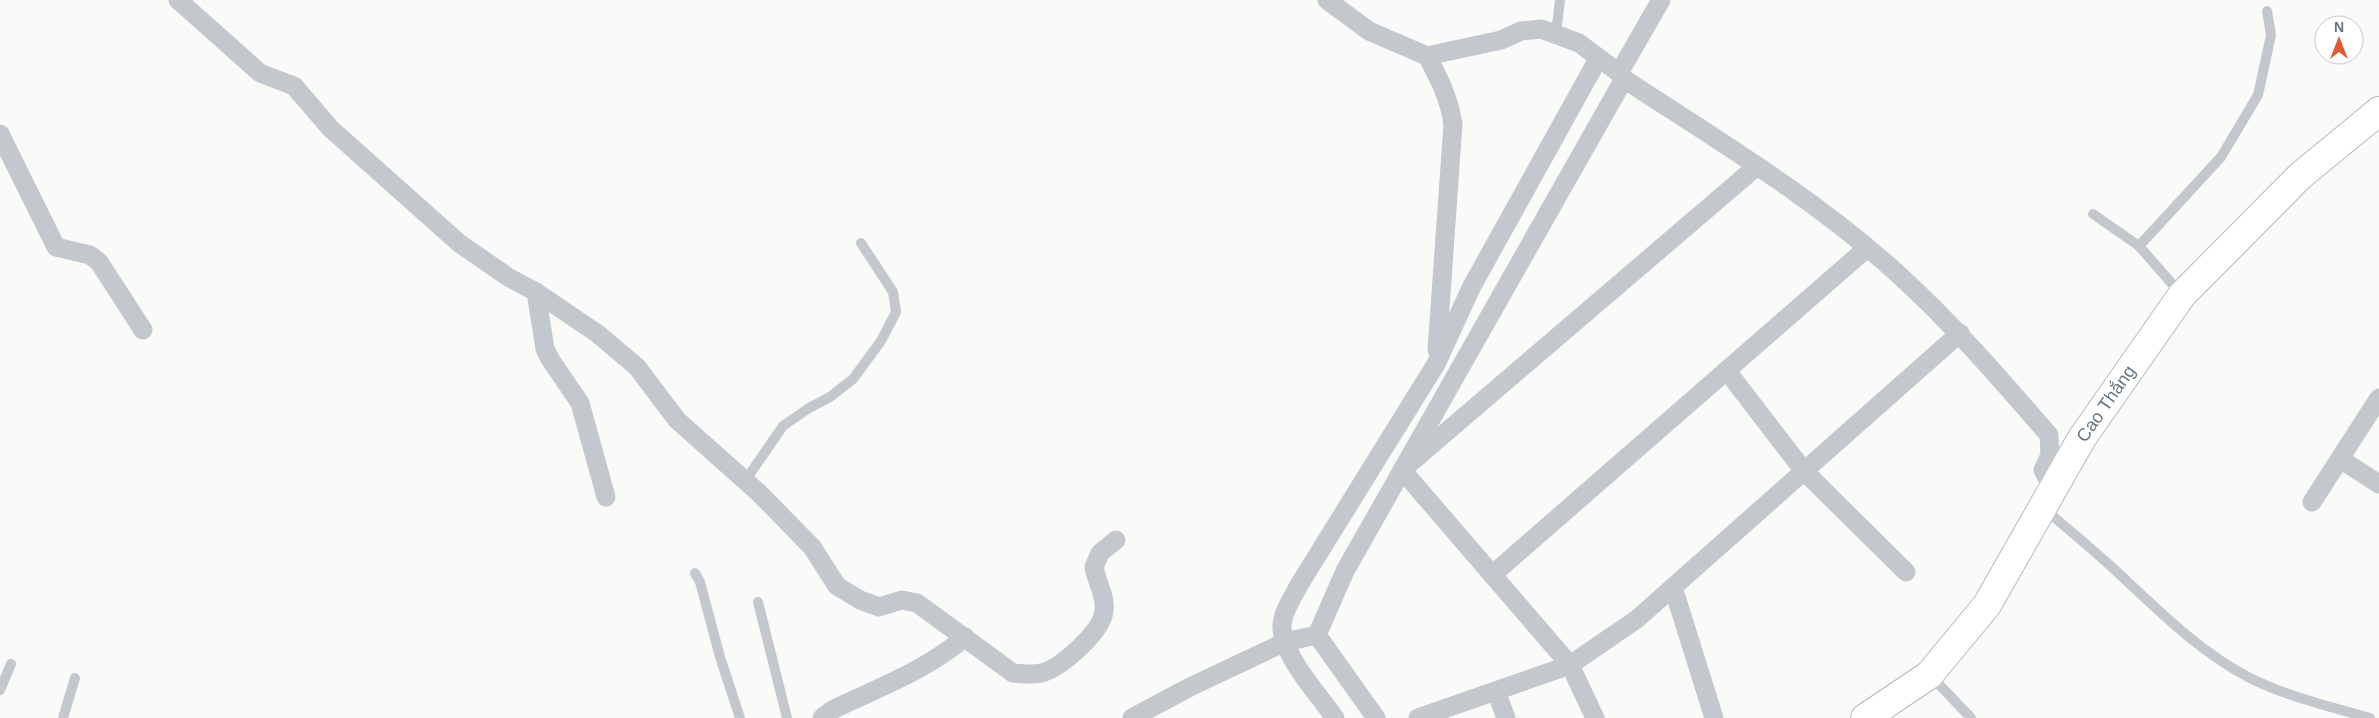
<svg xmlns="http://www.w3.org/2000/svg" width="2379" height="718" font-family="Arial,sans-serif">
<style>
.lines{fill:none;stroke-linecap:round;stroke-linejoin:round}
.secondary-casing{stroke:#b3babf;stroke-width:30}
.service{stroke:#c3c8cc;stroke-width:10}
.minor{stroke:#c3c8cc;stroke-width:19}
.secondary{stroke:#fff;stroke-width:28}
.labels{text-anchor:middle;stroke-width:5;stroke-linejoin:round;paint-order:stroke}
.street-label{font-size:18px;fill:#657683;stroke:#fff}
</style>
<rect width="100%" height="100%" fill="#fafaf8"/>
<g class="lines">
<!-- secondary casing -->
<g class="secondary-casing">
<g id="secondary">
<path id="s1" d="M1865,718L1929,675L1987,605L2082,438L2182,295L2300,176L2379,111"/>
</g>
</g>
<!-- service -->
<g class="service">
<path d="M1556,33L1560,0"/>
<path d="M2093,214L2139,246L2181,294"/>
<path d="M2139,246L2221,157L2258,95L2271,35L2267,11"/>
<path d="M745,481L783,426L809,408L830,397L853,379L881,341L896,312L893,292L861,243"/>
<path d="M2043,508C2067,528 2092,549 2115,570C2156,608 2198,651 2248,677C2282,695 2332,707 2370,718"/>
<path d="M695,573L700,582L720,657L740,718"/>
<path d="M758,602L787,718"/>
<path d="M1930,675L1971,718"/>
<path d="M0,690L11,664"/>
<path d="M63,718L75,678"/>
</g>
<!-- minor -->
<g class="minor">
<path d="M178,0L260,73L294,86L331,129L459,243L508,277L536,292L598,334L637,367L677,420L759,493L812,547L837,586L860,600L879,607L902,600L917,603L1013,673C1023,674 1032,675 1041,673C1060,669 1097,635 1103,616C1108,599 1097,584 1094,567L1100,553L1116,540"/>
<path d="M1327,0L1369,31L1427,56L1501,40L1521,31L1541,29L1579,43L1619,73L1624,79C1717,140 1816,199 1899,275C1953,324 2001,380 2049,435L2050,455L2043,470L2053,489"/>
<path d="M1427,56C1439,78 1449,98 1453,124L1437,350"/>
<path d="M1619,73L1661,0"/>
<path d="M0,134L56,247L90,255L99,262L143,330"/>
<path d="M536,292L545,349L550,359L580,403L606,497"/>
<path d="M1727,371L1804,471L1906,572"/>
<path d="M2340,459L2379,484"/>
<path d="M2312,502L2379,398"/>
<path d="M1492,575L1867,248"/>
<path d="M1673,587L1714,718"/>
<path d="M1496,691L1506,718"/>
<path d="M822,718L832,710C878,688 927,670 965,637"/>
<path d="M1132,718L1190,687L1285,642L1317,635"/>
<path d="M1335,718C1318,694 1284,658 1282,628C1281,614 1293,597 1299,585L1436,364L1472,286L1598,59"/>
<path d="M1376,718L1317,635L1345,571L1624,79"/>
<path d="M1418,718L1570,665L1637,619L1960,333"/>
<path d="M1595,718L1570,665L1402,470L1756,167"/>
</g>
<!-- secondary -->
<use href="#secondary" class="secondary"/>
</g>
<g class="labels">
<!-- street labels -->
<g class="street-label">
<text dy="6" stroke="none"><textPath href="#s1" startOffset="402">Cao Thắng</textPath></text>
</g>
</g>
<!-- north arrow -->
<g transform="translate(2339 40)"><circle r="24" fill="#ffffff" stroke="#c1c8cd"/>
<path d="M0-4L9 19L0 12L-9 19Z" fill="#e4572e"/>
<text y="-8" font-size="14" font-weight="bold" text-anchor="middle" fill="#657683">N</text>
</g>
</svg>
